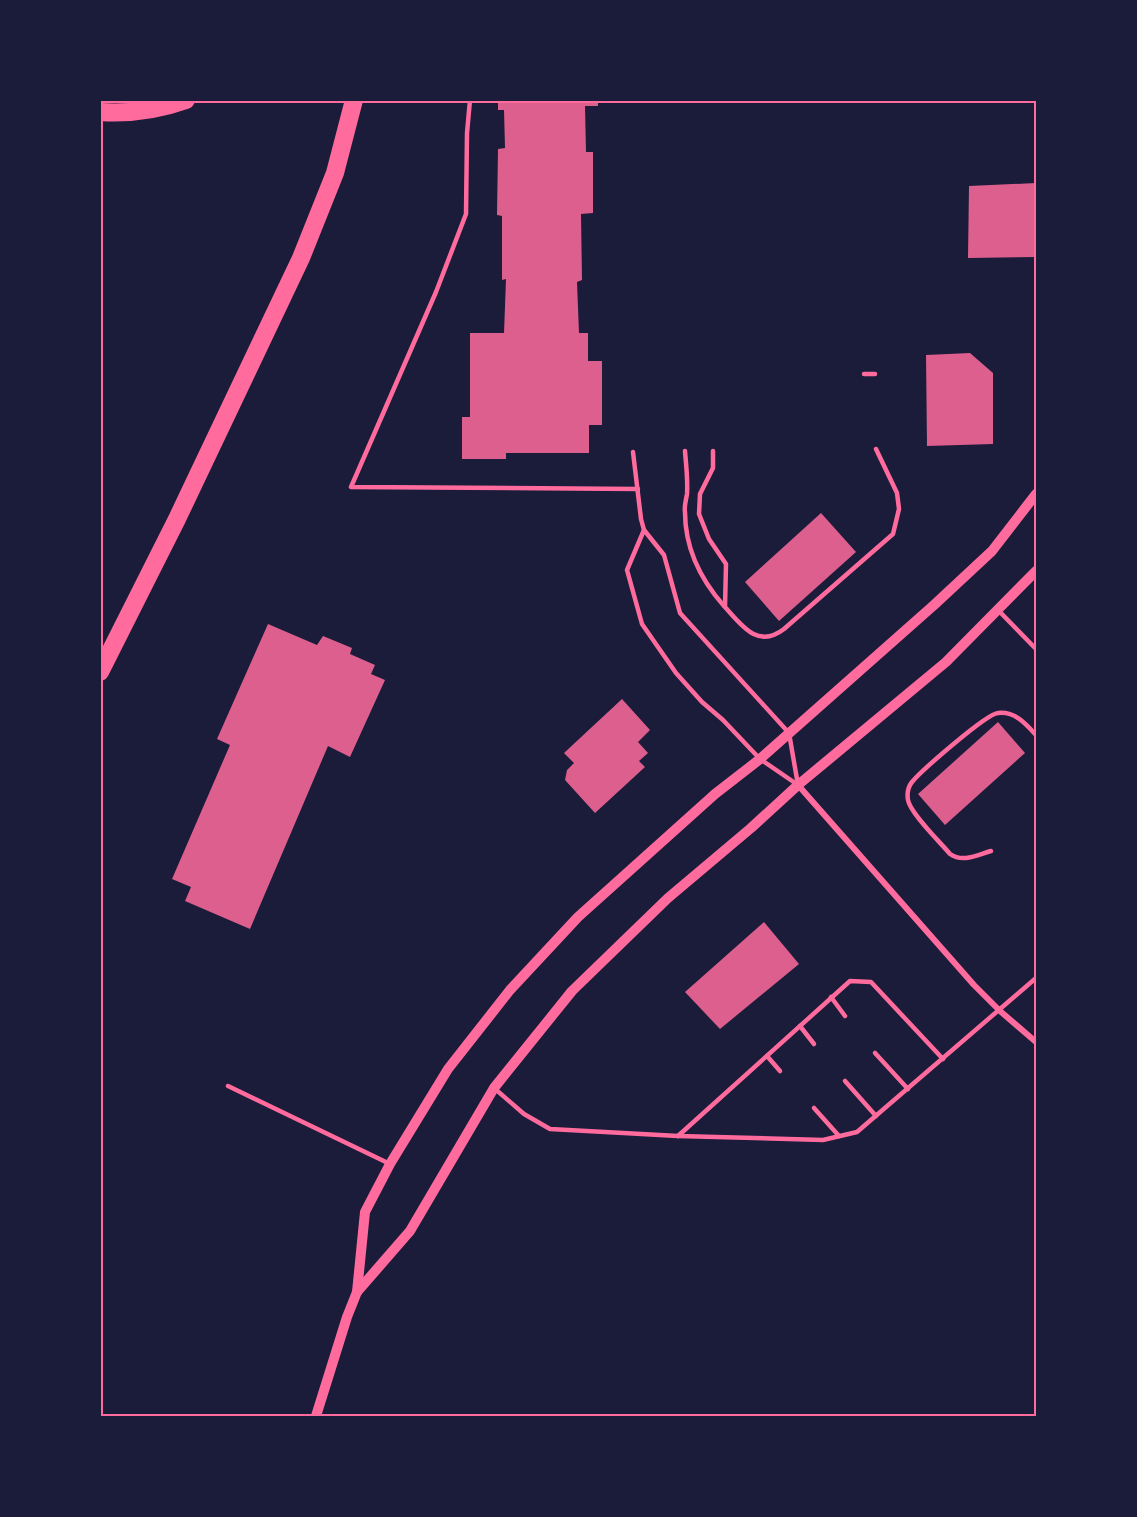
<svg xmlns="http://www.w3.org/2000/svg" width="1137" height="1517" font-family="'Noto Sans',sans-serif">
<style>
.building{fill:#dd5f8e}
.lines{fill:none;stroke-linecap:round;stroke-linejoin:round}
.service{stroke:#ff6b9d;stroke-width:4.5}
.minor{stroke:#ff6b9d;stroke-width:6}
.tertiary{stroke:#ff6b9d;stroke-width:10}
.motorway{stroke:#ff6b9d;stroke-width:18}
.neatline{fill:none;stroke:#ff6b9d;stroke-width:2}
</style>
<rect width="100%" height="100%" fill="#1b1b3a"/>
<!-- building -->
<g class="building">
<path d="M498,100H598V106H585L586,152H593V213L581,214L582,280L577,282L579,333H588V361H602V425H589V453H506V459H462V417H470V333H504L506,279L502,280V216L497,215L498,149L505,148L504,110H498Z"/>
<path d="M1036,183V257L968,258L969,186Z"/>
<path d="M970,353L993,373V444L927,446L926,355Z"/>
<path d="M821,513L856,552L779,621L745,582Z"/>
<path d="M268,624L317,645L323,636L352,648L350,654L375,665L371,674L385,680L350,757L328,746L250,929L185,901L191,887L172,879L230,745L217,739Z"/>
<path d="M622,699L650,730L638,742L648,753L639,761L645,767L595,813L565,780L567,770L574,763L564,753Z"/>
<path d="M998,722L1025,753L945,825L918,794Z"/>
<path d="M764,922L799,964L720,1029L685,992Z"/>
</g>
<g class="lines">
<!-- service -->
<g class="service">
<path d="M470,100L467,133L466,214L436,292L351,487L638,489"/>
<path d="M864,374H875"/>
<path d="M685,451C686,465 688,479 687,494C686,500 684,506 685,512C685,548 701,580 724,606"/>
<path d="M713,451V468L700,494L699,514L709,539L726,564L725,607C742,626 758,649 784,629L893,534L899,509L897,493L876,449"/>
<path d="M633,452L641,519L644,530L664,555L680,613L789,733L798,785"/>
<path d="M644,530L627,570L642,624L676,673L702,702L723,720L760,759L798,785"/>
<path d="M998,610L1036,649"/>
<path d="M991,851C977,855 963,863 950,854C941,843 910,813 908,800C907,794 908,787 912,782C921,771 986,714 998,713C1015,711 1026,724 1036,735"/>
<path d="M831,997L845,1016"/>
<path d="M800,1026L814,1044"/>
<path d="M875,1053L908,1089"/>
<path d="M767,1056L780,1071"/>
<path d="M845,1081L876,1116"/>
<path d="M228,1086L390,1164"/>
<path d="M494,1088L524,1114L550,1129L678,1136L823,1140L857,1132L1036,978"/>
<path d="M814,1108L839,1136"/>
<path d="M678,1136L850,981L871,982L943,1059"/>
</g>
<!-- minor -->
<path class="minor" d="M798,785L974,985L1000,1011L1036,1042"/>
<!-- tertiary -->
<g class="tertiary">
<path d="M357,1292L410,1231L494,1088L572,991L668,898L751,828L798,785L946,662L1036,571"/>
<path d="M316,1416L347,1317L357,1292L365,1212L390,1164L448,1069L510,990L578,917L715,794L760,759L934,605L992,551L1036,494"/>
</g>
<!-- motorway -->
<g class="motorway">
<path d="M100,112C130,114 158,110 186,100"/>
<path d="M100,672L177,519L301,258L335,173L354,100"/>
</g>
</g>
<!-- border -->
<rect width="1137" height="1517" fill="none" stroke="#1b1b3a" stroke-width="204"/>
<rect x="102" y="102" width="933" height="1313" class="neatline"/>
</svg>
